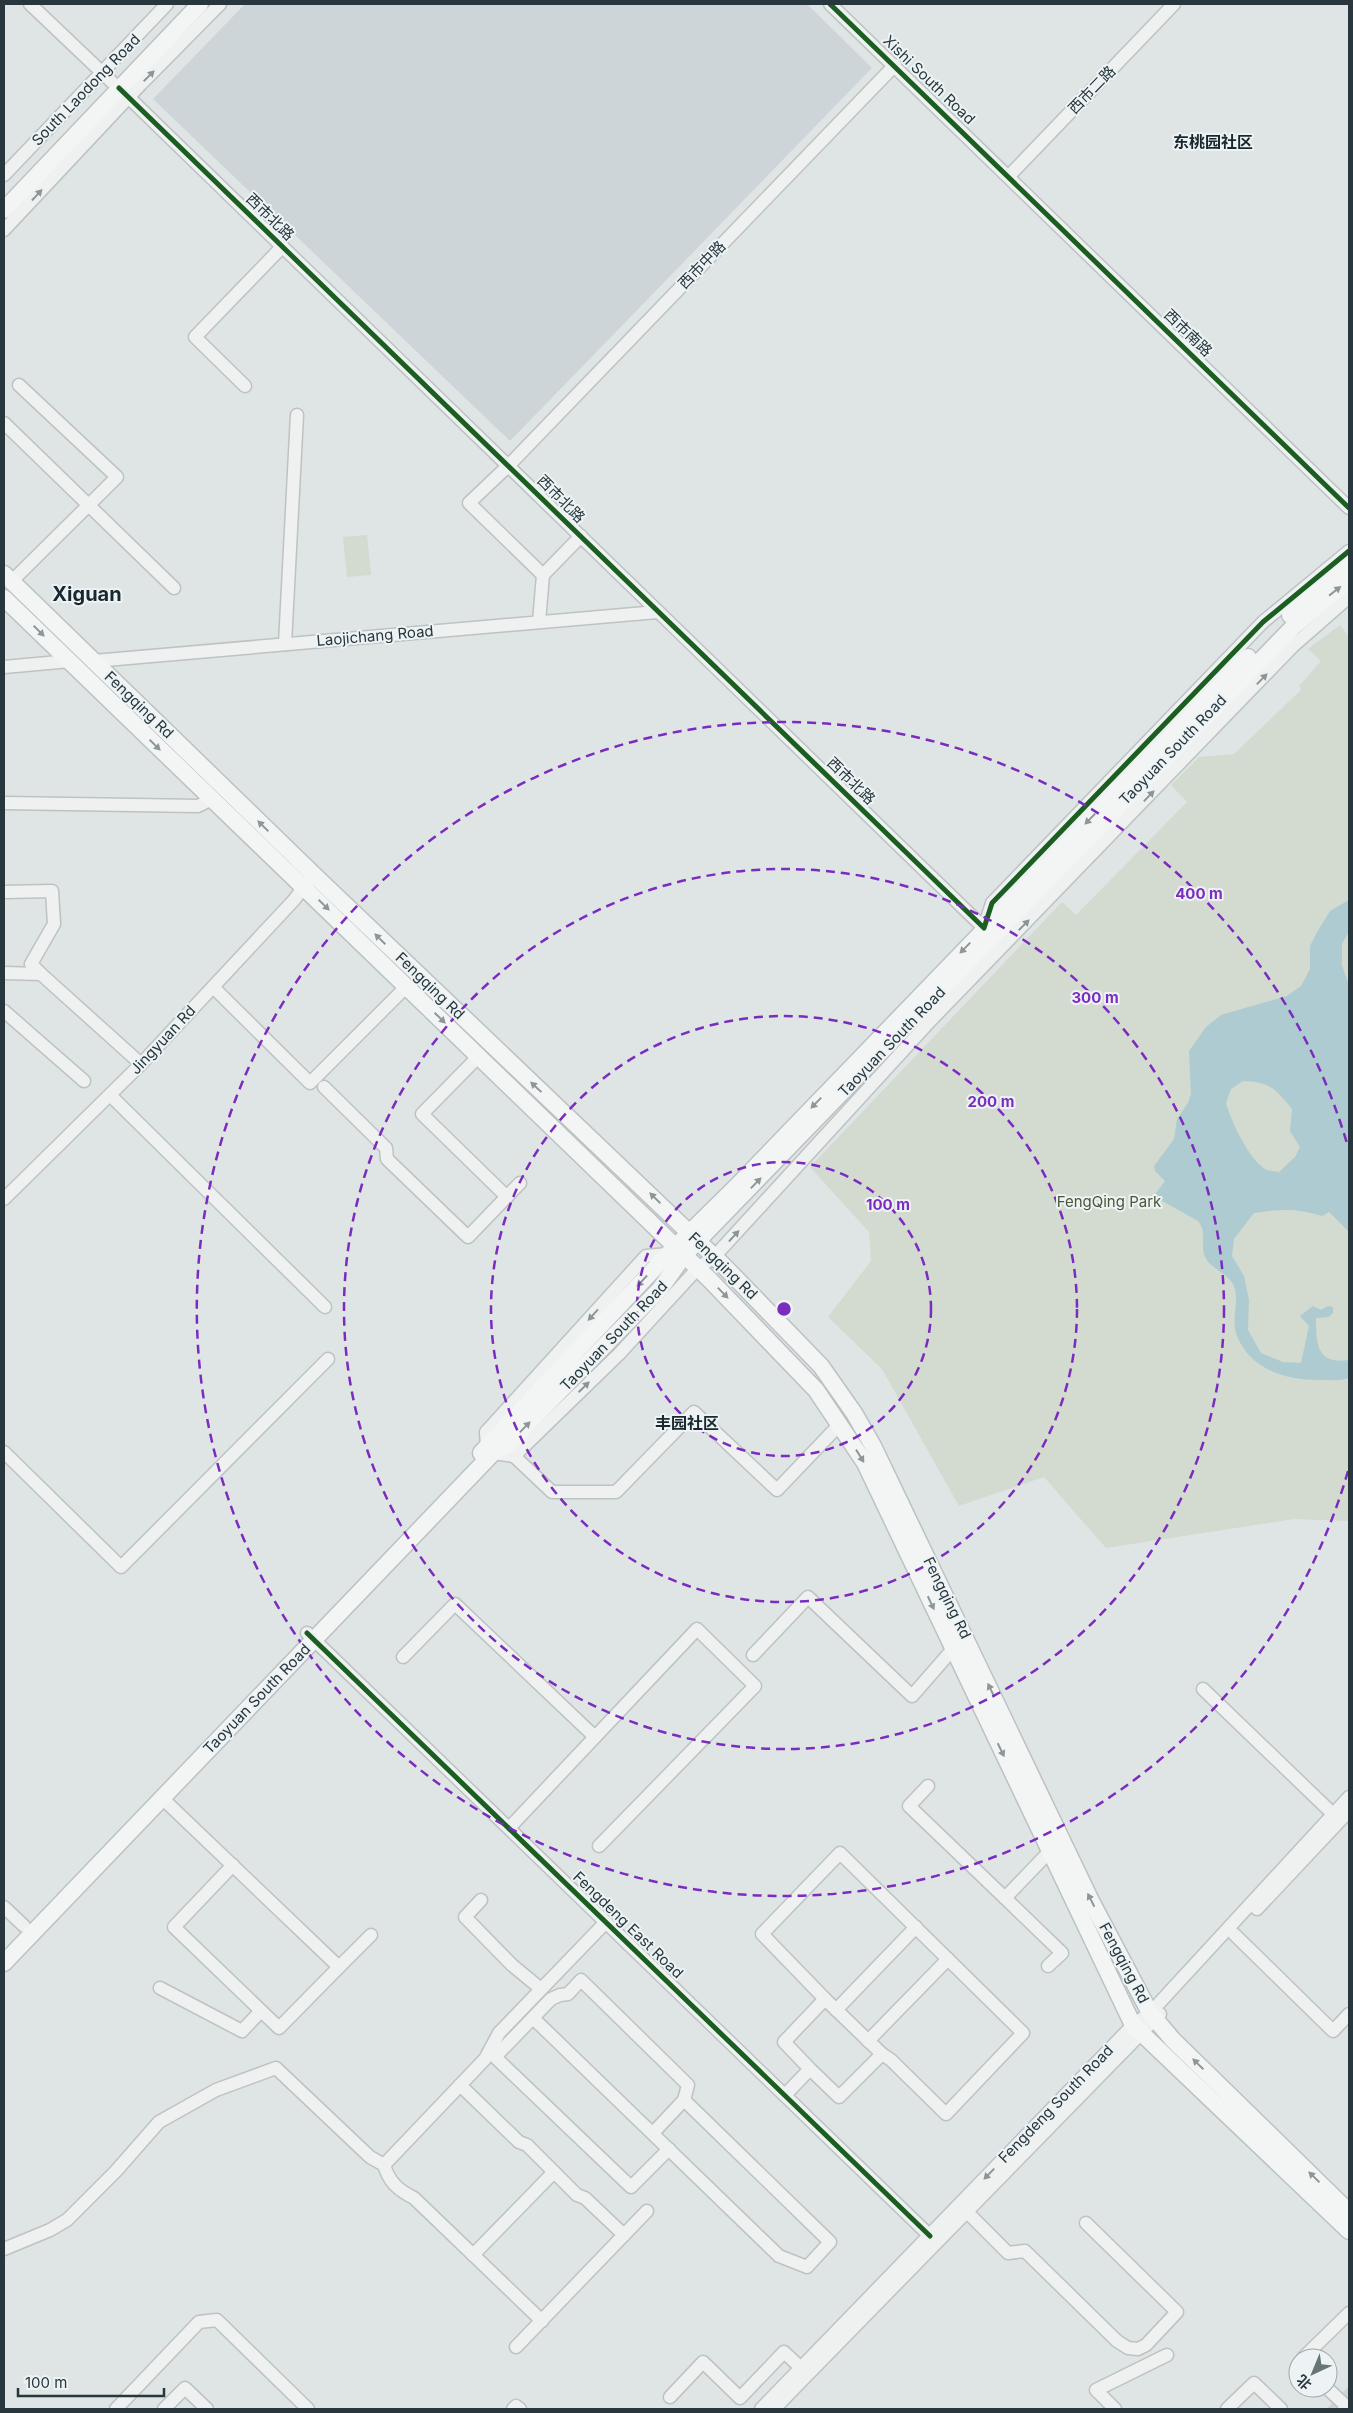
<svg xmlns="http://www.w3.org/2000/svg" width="1353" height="2413" font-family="Inter,'Noto Sans SC',sans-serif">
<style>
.built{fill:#ced5d8}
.green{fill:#d3dad0}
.water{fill:#adcbd0;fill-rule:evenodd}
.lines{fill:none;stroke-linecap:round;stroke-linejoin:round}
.minor-casing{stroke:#bec2c3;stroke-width:15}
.major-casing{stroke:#bcc1c3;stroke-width:19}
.minor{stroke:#eff1f1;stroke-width:12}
.major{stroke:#f3f5f5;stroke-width:16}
.cycleway-casing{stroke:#edf3f5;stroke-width:8}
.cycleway{stroke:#1b5e20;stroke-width:5}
.oneway{fill:#8b9497}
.oneway2{fill:#8d9699}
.ring{fill:none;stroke:#7b2cbf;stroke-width:2.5;stroke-dasharray:9 6}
.labels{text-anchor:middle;stroke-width:4;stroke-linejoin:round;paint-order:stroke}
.street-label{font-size:15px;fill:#27373d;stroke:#edf3f5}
.park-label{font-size:15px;fill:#495935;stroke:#edf3f5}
.neighbourhood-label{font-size:16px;font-weight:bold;fill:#19282e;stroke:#edf3f5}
.district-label{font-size:20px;font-weight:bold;fill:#19282e;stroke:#edf3f5}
.centre{fill:#7b2cbf;stroke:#edf3f5;stroke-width:2.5}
.ring-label{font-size:15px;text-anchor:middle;font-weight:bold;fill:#7b2cbf;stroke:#edf3f5;stroke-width:4;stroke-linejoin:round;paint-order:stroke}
</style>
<rect width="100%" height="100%" fill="#dfe4e5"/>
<!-- built -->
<g class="built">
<path d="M245,4H807L872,68L510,441L153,99Z"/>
<path d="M1349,2386V2409H1326Z"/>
</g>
<!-- green -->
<g class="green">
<path d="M367,535L371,575L347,577L343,537Z"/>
<path d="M1340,625L1349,637V1521L1294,1519L1106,1548L1044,1477L959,1506L882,1369L828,1317L871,1261L869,1232L810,1167L1062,902L1076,915L1187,802L1171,785L1199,757L1234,754L1301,690L1299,686L1321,661L1308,649Z"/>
</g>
<!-- water -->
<path class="water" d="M1349,900V931L1342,944V965L1349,986V1232L1329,1212L1322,1216C1297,1208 1280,1209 1254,1213L1234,1239L1232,1256L1244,1276L1249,1300L1248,1330L1261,1353L1283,1362L1301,1363L1309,1326L1300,1316L1313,1306L1321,1310L1328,1306L1333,1307V1313L1329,1317L1316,1318C1316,1344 1317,1365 1349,1360V1378C1341,1381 1332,1380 1323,1380C1289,1381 1251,1371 1237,1336C1230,1319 1241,1300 1233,1284C1226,1272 1207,1267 1204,1254C1201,1242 1207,1232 1198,1221L1157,1198L1156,1193L1165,1181L1155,1171L1154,1166L1174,1139L1177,1119L1188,1103L1191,1094L1189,1051L1206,1027L1221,1015L1287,996L1301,986L1310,969V946L1316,934L1330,911ZM1243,1081C1271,1082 1275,1089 1292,1109L1290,1131L1300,1147L1295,1157L1279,1172C1275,1171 1270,1171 1267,1170C1250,1162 1231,1121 1226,1103L1231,1089Z"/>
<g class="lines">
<!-- minor casing -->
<g class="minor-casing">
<g id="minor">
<path d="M30,4L112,82"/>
<path d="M830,4L1349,508"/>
<path d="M119,88L984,928L992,903L1263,622L1349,551"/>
<path d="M4,175L167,4"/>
<path d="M1009,176L1174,4"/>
<path d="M4,230L141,84L220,4"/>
<path d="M245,386L195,337L282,247"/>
<path d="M4,423L174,588"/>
<path d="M543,575L469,503L509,465L895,65"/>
<path d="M12,581L117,477L19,385"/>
<path d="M539,622L543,575L581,536"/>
<path d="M285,644L297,415"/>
<path d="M94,661L657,612"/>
<path d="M4,667L70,661"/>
<path d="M4,803L198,806L212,799"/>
<path d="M4,892L52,891L54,924L31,964L41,974"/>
<path d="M4,973L41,974L141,1064"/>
<path d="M213,987L310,1083L407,986"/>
<path d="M4,1011L84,1081"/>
<path d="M479,1056L422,1114L507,1197"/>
<path d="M324,1087L386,1148L387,1159L468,1237L520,1183"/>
<path d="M110,1095L325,1307"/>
<path d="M4,1199L141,1064L294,900L308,881"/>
<path d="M487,1447L486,1432L646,1256L668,1254"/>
<path d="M4,1452L121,1567L328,1359"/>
<path d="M493,1453L514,1456L620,1353L698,1268L714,1257L931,1020L1293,646L1349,597"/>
<path d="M514,1456L552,1492H616L694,1412L777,1490L840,1424"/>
<path d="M307,1633L930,2236"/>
<path d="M753,1655L808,1597L912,1696L953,1649"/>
<path d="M403,1657L455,1604L595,1737"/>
<path d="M1203,1689L1333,1814"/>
<path d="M928,1786L909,1806L1005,1898L1050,1851"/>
<path d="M162,1798L339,1967L371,1935"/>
<path d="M510,1827L697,1629L755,1686L599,1846"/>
<path d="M233,1865L174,1927L279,2028L339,1967"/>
<path d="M1005,1898L1062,1953L1048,1966"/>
<path d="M481,1900L465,1917L512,1965L541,1989"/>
<path d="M4,1907L24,1926"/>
<path d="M1257,1909L1349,1811"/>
<path d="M1234,1934L1333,2031L1349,2014"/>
<path d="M160,1988L242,2031L261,2011"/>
<path d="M825,1999L762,1934L840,1853L1023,2033L946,2114L891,2060L882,2054"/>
<path d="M836,2010L916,1927"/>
<path d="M533,2018L779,2256L807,2267L830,2242L684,2100L653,2133"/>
<path d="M868,2041L948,1959"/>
<path d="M460,2085L519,2142L527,2145L577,2195L585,2198L624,2235"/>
<path d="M785,2095L810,2069L839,2097L882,2054L825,1999L784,2042L810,2069"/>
<path d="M669,2149L631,2187L495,2057L551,1999L560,1995L568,1994L581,1980L688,2085L684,2100"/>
<path d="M384,2165L485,2059L499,2033L606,1922"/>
<path d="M967,2212L1008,2253L1025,2251L1117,2341L1128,2348L1138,2349L1146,2345L1177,2312L1086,2223"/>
<path d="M4,2249L50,2230L67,2220L116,2171L159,2122L216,2090L276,2068L370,2157L384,2165C389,2182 398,2190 414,2198L542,2321"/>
<path d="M473,2255L554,2172"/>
<path d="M516,2347L647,2211"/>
<path d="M1303,2358L1349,2313"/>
<path d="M1327,2388L1345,2405L1344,2409"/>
<path d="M670,2397L703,2362L740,2398L784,2352L801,2368"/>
<path d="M116,2409L199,2322L217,2320L308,2409"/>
<path d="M164,2409L185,2388L207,2409"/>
<path d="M513,2409L516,2406L520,2409"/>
<path d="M761,2409L1133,2025L1150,2013L1349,1797"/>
<path d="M774,2409L1160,2014"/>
<path d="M1115,2409L1096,2390L1167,2355"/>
<path d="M1227,2409L1254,2383L1281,2409"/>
</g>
</g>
<!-- major casing -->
<g class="major-casing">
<g id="major">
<path d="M4,210L200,4"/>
<path d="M4,574L313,874L723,1265L821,1366L854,1413L873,1446L1091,1901L1150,2013L1173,2040L1349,2212"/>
<path d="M4,598L709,1279L816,1390L865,1463L1133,2025L1349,2231"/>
<path d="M1290,615L1349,564"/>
<path d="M481,1453L668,1254L737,1186L1248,657"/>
<path d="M4,1963L493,1453L506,1446L660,1289L685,1254L1294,626L1349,580"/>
</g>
</g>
<!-- minor -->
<use href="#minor" class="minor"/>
<!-- major -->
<use href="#major" class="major"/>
<!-- cycleway casing -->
<g class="cycleway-casing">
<g id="cycleway">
<path d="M830,4L1349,508"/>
<path d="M119,88L984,928L992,903L1263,622L1349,551"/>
<path d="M307,1633L930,2236"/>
</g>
</g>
<!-- cycleway -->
<use href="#cycleway" class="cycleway"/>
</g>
<!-- one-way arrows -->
<defs><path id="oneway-solid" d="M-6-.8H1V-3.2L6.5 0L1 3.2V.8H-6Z" transform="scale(1.25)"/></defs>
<g class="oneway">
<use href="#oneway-solid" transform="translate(149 76) rotate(-45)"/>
<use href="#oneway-solid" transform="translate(37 195) rotate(-47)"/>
<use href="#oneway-solid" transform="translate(1262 679) rotate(-46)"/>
<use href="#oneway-solid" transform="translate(1149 796) rotate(-46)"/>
<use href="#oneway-solid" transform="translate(1024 925) rotate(-45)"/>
<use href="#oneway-solid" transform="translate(734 1236) rotate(-47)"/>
<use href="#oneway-solid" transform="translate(593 1315) rotate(132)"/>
<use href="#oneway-solid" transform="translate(584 1387) rotate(-44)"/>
<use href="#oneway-solid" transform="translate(989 2174) rotate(134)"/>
</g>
<g class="oneway2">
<use href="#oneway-solid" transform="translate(1335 591) rotate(-38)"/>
<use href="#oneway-solid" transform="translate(39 631) rotate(44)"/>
<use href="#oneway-solid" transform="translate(155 745) rotate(44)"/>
<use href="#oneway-solid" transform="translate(1090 819) rotate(134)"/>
<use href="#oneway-solid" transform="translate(263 826) rotate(-136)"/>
<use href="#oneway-solid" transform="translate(324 905) rotate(44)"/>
<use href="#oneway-solid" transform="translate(380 939) rotate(-136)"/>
<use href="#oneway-solid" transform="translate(965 948) rotate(134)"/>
<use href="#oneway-solid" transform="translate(440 1018) rotate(44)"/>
<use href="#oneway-solid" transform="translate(536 1087) rotate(-137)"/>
<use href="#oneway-solid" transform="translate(816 1103) rotate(134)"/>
<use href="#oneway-solid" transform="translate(756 1183) rotate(-46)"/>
<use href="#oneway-solid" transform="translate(655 1198) rotate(-136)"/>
<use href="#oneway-solid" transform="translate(642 1281) rotate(133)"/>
<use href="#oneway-solid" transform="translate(723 1293) rotate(46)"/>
<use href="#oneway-solid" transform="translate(525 1427) rotate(-46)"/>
<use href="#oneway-solid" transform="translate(860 1456) rotate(58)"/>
<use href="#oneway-solid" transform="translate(931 1603) rotate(65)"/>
<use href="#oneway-solid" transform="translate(991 1690) rotate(-116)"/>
<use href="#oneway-solid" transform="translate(1001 1750) rotate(64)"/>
<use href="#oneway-solid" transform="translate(1091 1900) rotate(-117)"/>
<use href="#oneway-solid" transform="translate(1198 2064) rotate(-136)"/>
<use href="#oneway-solid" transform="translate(1314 2177) rotate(-136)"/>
</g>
<!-- distance rings -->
<g class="ring">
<circle cx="784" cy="1309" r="147"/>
<circle cx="784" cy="1309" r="293"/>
<circle cx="784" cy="1309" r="440"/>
<path d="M1348 1471A587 587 0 1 1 1348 1147"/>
</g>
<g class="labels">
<!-- street labels -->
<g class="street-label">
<text transform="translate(929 80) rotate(44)" y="5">Xishi South Road</text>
<text transform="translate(86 90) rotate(-46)" y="5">South Laodong Road</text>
<text transform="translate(1092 90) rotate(-46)" y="5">西市二路</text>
<text transform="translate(270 217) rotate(44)" y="5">西市北路</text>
<text transform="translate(702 265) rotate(-46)" y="5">西市中路</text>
<text transform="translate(1188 333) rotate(44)" y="5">西市南路</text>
<text transform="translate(561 499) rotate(45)" y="5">西市北路</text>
<text transform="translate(375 636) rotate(-5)" y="5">Laojichang Road</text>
<text transform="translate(139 705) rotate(44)" y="5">Fengqing Rd</text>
<text transform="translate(1173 750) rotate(-46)" y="5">Taoyuan South Road</text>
<text transform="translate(851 781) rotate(44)" y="5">西市北路</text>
<text transform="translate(430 986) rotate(44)" y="5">Fengqing Rd</text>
<text transform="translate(163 1040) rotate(-47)" y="5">Jingyuan Rd</text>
<text transform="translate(892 1042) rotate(-46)" y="5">Taoyuan South Road</text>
<text transform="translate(723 1266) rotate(44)" y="5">Fengqing Rd</text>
<text transform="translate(614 1336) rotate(-46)" y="5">Taoyuan South Road</text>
<text transform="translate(947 1598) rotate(64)" y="5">Fengqing Rd</text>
<text transform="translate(257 1699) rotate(-46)" y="5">Taoyuan South Road</text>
<text transform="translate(628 1925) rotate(44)" y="5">Fengdeng East Road</text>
<text transform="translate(1124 1963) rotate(62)" y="5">Fengqing Rd</text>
<text transform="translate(1056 2104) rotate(-46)" y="5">Fengdeng South Road</text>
</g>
<!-- park labels -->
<g class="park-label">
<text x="1109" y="1207">FengQing Park</text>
</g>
<!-- neighbourhood labels -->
<g class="neighbourhood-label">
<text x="1213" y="148">东桃园社区</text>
<text x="687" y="1429">丰园社区</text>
</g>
<!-- district labels -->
<g class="district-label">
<text x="87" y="601">Xiguan</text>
</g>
</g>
<circle cx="784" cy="1309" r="8" class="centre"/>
<g class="ring-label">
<text x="1199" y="899">400 m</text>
<text x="1095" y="1003">300 m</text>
<text x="991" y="1107">200 m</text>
<text x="888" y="1210">100 m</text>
</g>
<!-- border -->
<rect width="1353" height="2413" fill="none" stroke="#27373d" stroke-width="10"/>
<!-- north arrow -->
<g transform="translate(1313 2373) rotate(224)"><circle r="24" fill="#edf3f5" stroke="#9ea8ab"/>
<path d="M0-4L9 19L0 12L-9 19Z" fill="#677478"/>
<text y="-8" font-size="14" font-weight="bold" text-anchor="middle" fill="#27373d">北</text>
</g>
<!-- scale -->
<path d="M18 2388v8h146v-8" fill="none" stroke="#27373d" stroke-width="2.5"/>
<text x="25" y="2388" font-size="15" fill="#27373d" stroke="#edf3f5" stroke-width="4" paint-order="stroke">100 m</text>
</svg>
